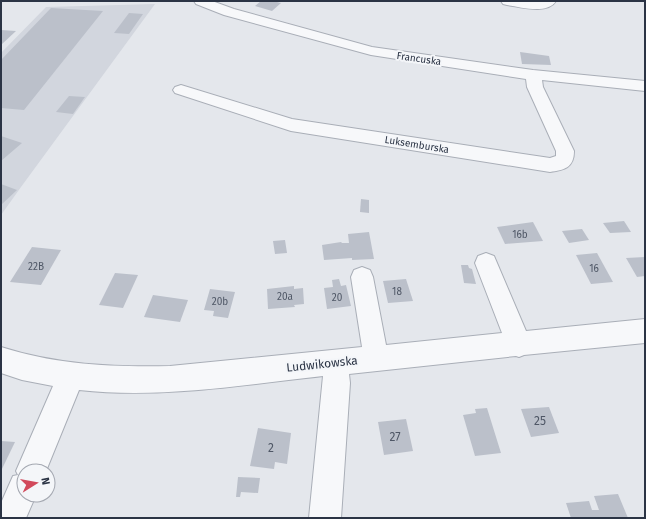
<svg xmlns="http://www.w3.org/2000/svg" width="646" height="519" font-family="'Fira Sans',sans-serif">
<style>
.built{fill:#d2d6de}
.building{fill:#bbc0ca}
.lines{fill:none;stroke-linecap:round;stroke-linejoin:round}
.minor-casing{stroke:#a9aeb7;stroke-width:2}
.minor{fill:#f7f8fa;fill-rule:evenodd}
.labels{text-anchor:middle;stroke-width:4;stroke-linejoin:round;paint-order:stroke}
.far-street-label{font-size:10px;fill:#2b3445;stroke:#f4f6f9}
.number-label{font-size:10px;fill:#4f5766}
.street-label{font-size:12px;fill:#2b3445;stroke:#f4f6f9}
.near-number-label{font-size:12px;fill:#4f5766}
</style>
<rect width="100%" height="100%" fill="#e4e7ec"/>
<!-- built -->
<path class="built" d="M155,4L21,187L1,215V53L46,7Z"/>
<!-- building -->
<g class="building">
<path d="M261,1H273L281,3L272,11L255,6Z"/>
<path d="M51,8L103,11L24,110L1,108V60Z"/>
<path d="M129,13L143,14L129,34L114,33Z"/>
<path d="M1,30L16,31L1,45Z"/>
<path d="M520,52L549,56L551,65L522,64Z"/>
<path d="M69,96L85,97L73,114L56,112Z"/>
<path d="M1,136L22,143L1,161Z"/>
<path d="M1,184L17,190L1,205Z"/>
<path d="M361,199L369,200V213L360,212Z"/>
<path d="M624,221L631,232L610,233L603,223Z"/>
<path d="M533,222L543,241L505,244L497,227Z"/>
<path d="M582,229L589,240L569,243L562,231Z"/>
<path d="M369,232L374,259L352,260V258L324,260L322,245L341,242L342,243H349L348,234Z"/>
<path d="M285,240L287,253L275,254L273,241Z"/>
<path d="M32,247L61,250L41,285L10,282Z"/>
<path d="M597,253L613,282L591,284L576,255Z"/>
<path d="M645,257V276L637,277L626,258Z"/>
<path d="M461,265H468L469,268L472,269L476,284L464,283Z"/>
<path d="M115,273L138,275L123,308L99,305Z"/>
<path d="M339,279L341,286L346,285L351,306L327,309L324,288L333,287L332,280Z"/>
<path d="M406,279L413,301L388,303L383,281Z"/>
<path d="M294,286V289L303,288L304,304L294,305L295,307L268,309L267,289Z"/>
<path d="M210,289L235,292L228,318L213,316L214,311L204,310Z"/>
<path d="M153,295L188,300L180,322L144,317Z"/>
<path d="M549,407L559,433L531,437L521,409Z"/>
<path d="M487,408L501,453L475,456L463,415L476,413L475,409Z"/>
<path d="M406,419L413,451L384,455L378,422Z"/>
<path d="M258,428L291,433L287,464L275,462L274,469L250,466Z"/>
<path d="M1,441L15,442L1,471Z"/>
<path d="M238,477L260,478L258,493L241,492L240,497H236Z"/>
<path d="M618,494L628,518H571L566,503L589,501L592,510H599L594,496Z"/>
</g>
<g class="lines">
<!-- minor casing -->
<g class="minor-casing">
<g id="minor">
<path d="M194,1H212L234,9L372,47L533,70L645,81V91L542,80L543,87L574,151C574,168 564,170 550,172L291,131L175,93L173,90L175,87L181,85L292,119L550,158L556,156V151L527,87L526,79L371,55L224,15L196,4Z"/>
<path d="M501,1H556C547,15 521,7 507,5L503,4Z"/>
<path d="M486,253L494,256L526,331L645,319V343L524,355L519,357L516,356L349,374L350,383L341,518H309L323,376C243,385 160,399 79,390L46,471H24V495H36L26,518H1V503L13,476L18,475L16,471L53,386L22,380L1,373V347C57,365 112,367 170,366L362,347L351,277L354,270L362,267L370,270L373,277L386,345L502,333L475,263L478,256Z"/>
</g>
</g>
<!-- minor -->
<use href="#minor" class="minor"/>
</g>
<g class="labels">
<!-- far-street labels -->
<g class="far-street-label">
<text transform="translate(419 58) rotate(8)" y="4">Francuska</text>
<text transform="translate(417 144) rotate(9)" y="4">Luksemburska</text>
</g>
<!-- number labels -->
<g class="number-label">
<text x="520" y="238">16b</text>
<text x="36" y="270">22B</text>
<text x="594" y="272">16</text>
<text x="397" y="295">18</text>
<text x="285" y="300">20a</text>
<text x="337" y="301">20</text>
<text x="220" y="305">20b</text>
</g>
<!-- street labels -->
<g class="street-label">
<text transform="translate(322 364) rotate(-6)" y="4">Ludwikowska</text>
</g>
<!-- near-number labels -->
<g class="near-number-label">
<text x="540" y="425">25</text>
<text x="395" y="441">27</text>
<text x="271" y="452">2</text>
</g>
</g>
<!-- border -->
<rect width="646" height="519" fill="none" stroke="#2b3445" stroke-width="4"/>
<!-- north arrow -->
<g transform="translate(36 483) rotate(79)"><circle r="19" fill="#f4f6f9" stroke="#a4a8b1"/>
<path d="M0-3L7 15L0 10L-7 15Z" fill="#d1495b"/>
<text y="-6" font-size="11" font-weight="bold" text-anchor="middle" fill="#2b3445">N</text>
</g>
</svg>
